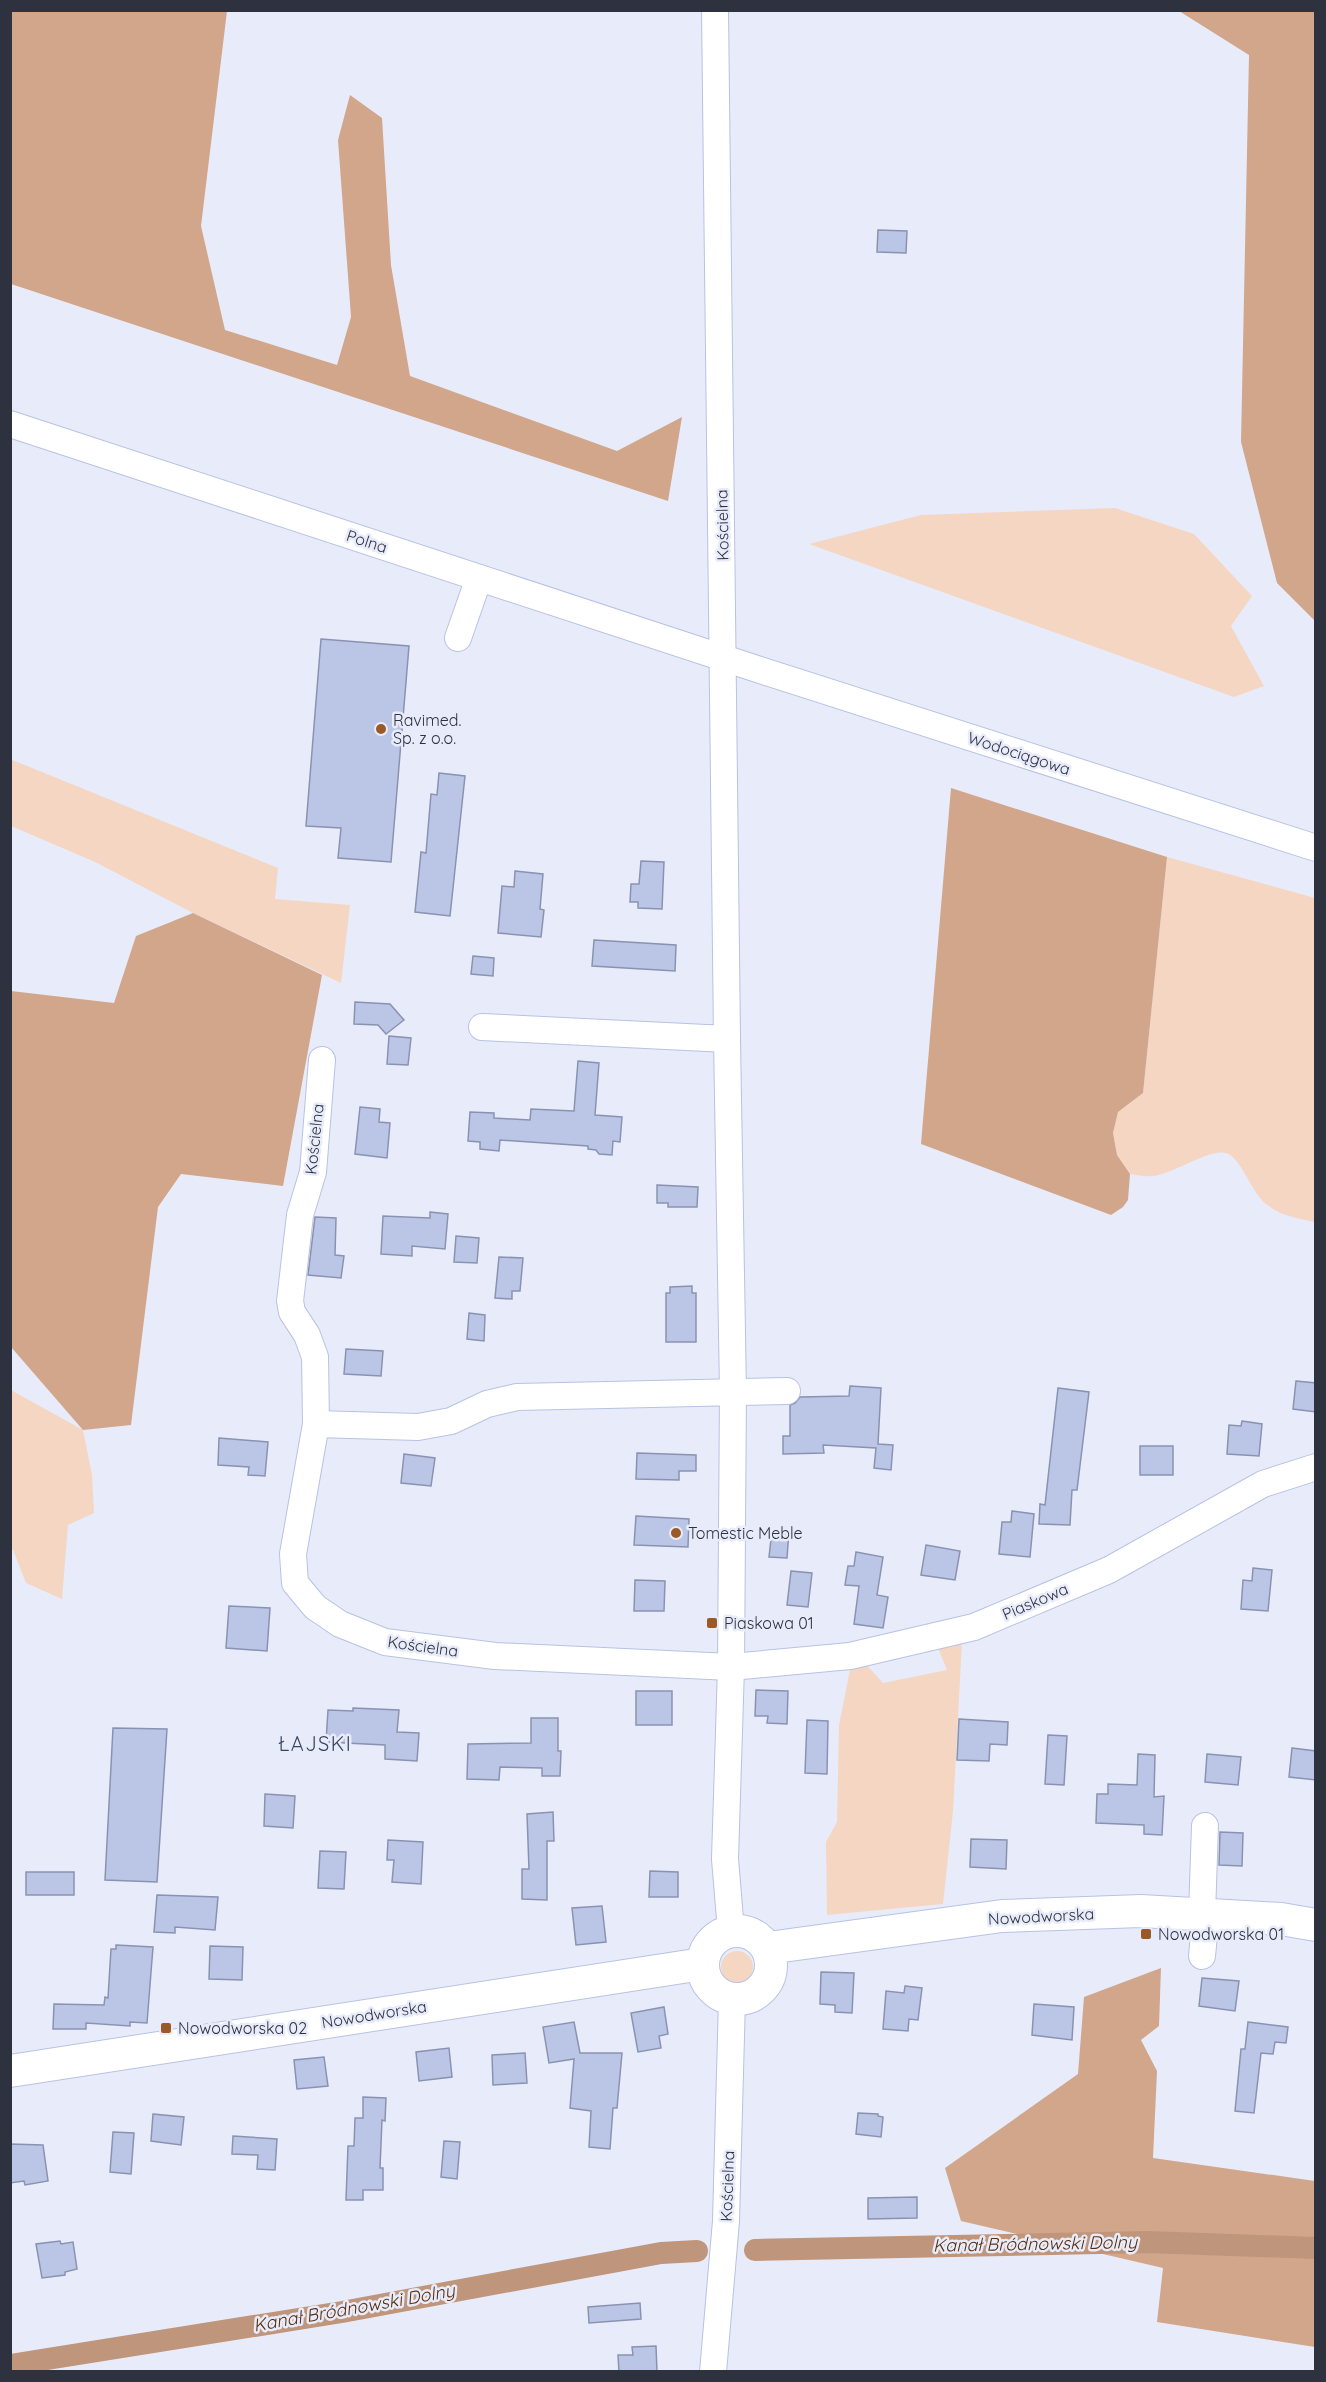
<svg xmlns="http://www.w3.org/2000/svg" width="1326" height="2382" font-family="Quicksand,sans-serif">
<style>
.green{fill:#f5d6c2}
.forest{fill:#d1a68b}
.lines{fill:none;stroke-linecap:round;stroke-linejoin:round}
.canal{stroke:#bf957b;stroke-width:22}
.building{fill:#bbc6e6;stroke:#8993b1;stroke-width:1.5}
.minor-casing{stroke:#b8c2e2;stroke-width:28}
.major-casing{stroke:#b8c2e2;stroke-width:34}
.minor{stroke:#fff;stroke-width:26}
.major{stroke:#fff;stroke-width:32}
.poi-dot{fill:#9c5928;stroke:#e8ecfa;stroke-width:2}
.labels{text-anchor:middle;stroke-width:5;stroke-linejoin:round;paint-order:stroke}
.street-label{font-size:16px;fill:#2e323f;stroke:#e8ecfa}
.poi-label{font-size:16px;fill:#2e323f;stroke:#e8ecfa;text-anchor:start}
.water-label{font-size:18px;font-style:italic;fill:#572d0e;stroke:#e8ecfa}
.quarter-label{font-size:20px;letter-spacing:1.5px;fill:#3c455f;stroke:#e8ecfa}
</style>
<rect width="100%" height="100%" fill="#e8ecfa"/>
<!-- green -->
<g class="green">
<path d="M1115,508L1194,534L1252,596L1231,626L1264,686L1234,697L809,544L921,515Z"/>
<path d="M10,759L278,868L275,899L350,905L341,983L193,913L95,862L11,826Z"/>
<path d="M1167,857L1315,898V1222C1297,1218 1280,1216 1265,1203C1251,1192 1241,1157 1226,1153C1210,1148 1171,1175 1152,1176C1145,1177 1137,1175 1130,1174L1117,1155L1113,1133L1118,1112L1143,1093Z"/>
<path d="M11,1390L83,1430L92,1475L94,1513L68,1525L62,1599L26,1583L13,1550L11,1549Z"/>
<path d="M962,1642L953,1811L943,1904L827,1915L826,1842L837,1822L839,1725L851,1665L865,1663L883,1683L947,1670L938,1648Z"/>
<circle cx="737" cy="1967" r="16"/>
</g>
<!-- forest -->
<g class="forest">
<path d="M11,10L227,11L201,226L225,330L337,365L351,317L338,140L350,95L382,118L391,265L410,376L617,451L682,417L668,501L11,284Z"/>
<path d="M1179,11H1315V621L1277,583L1241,442L1249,55Z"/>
<path d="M951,788L1167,857L1143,1093L1118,1112L1113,1133L1117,1155L1130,1174L1128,1200L1123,1207L1111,1215L921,1144Z"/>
<path d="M193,913L322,975L283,1186L181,1174L158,1207L131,1425L83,1430L11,1347V991L114,1003L136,936Z"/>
<path d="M1161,1968L1159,2026L1141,2040L1157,2071L1153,2158L1315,2181V2347L1157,2322L1163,2268L961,2221L945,2168L1078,2074L1084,1997Z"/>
</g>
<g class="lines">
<!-- canal -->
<g class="canal">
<path d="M755,2250L1147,2242L1316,2248"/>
<path d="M10,2365L342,2312L661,2253L697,2251"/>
</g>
</g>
<!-- building -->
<g class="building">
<path d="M878,230L907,231L906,253L877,252Z"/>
<path d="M321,639L409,646L391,862L338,858L341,828L306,826Z"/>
<path d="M439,773L465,776L450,916L415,912L421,852L426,853L431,794L437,795Z"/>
<path d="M641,861L664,862L662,909L638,908V902H630L631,884H639Z"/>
<path d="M515,871L543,874L540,909L544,910L541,937L498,933L502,886L514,887Z"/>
<path d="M594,940L676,945L675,971L592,966Z"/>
<path d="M473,956L494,958L493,976L471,974Z"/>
<path d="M355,1002L390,1004L404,1020L386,1034L378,1025L354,1024Z"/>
<path d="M389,1036L411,1038L408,1065L387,1064Z"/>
<path d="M578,1061L599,1063L595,1115L622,1117L620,1142L613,1141L612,1155L599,1154L596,1150L588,1149V1146L500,1140L499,1151L480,1149V1142L468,1141L470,1112L494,1113V1118L530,1120L531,1109L574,1111Z"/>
<path d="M360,1107L380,1109L379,1122L390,1123L387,1158L355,1154Z"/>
<path d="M657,1185L698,1187L697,1207H668V1203H657Z"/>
<path d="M430,1212L448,1214L445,1249L412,1246V1256L381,1254L383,1216L430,1218Z"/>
<path d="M315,1217L336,1218L335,1255L344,1256L341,1278L308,1275Z"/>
<path d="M456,1236L479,1238L477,1263L454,1262Z"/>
<path d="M499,1257L523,1258L520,1291H512V1299L495,1298Z"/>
<path d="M692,1286V1293H696V1342H666V1293H670V1287Z"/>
<path d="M469,1313L485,1315L484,1341L467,1339Z"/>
<path d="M346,1349L383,1351L381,1376L344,1374Z"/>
<path d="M1296,1381L1316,1383V1412L1293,1409Z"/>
<path d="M850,1386L881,1388L878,1444L893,1445L891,1470L874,1468L876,1448L823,1445L824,1453L783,1454V1436H790V1405L795,1403L800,1397L849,1396Z"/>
<path d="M1058,1388L1089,1392L1077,1490H1072L1070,1525L1039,1524L1040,1504L1045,1505Z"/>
<path d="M1242,1421L1262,1424L1259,1456L1227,1454L1229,1425L1241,1426Z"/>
<path d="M219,1438L268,1442L265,1476L248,1475L249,1467L218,1465Z"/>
<rect x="1140" y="1446" width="33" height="29"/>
<path d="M637,1453L696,1455V1471H679V1480L636,1479Z"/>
<path d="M404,1454L435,1458L431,1486L401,1483Z"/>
<path d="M1012,1511L1034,1514L1030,1557L999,1554L1002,1522H1011Z"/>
<path d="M636,1516L689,1519L688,1547L634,1545Z"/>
<path d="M772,1530H789L787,1558L769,1557Z"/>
<path d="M926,1545L960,1551L955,1580L921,1575Z"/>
<path d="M856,1552L883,1557L877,1595L888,1597L883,1628L854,1624L859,1586L845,1585L848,1566H854Z"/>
<path d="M1253,1568L1272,1570L1268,1611L1241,1609L1243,1580L1252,1581Z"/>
<path d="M791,1571L812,1573L808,1607L787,1605Z"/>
<path d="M635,1580L665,1581L664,1611H634Z"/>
<path d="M229,1606L270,1608L267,1651L226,1648Z"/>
<path d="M756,1690L788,1691L787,1724L767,1723L768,1716H755Z"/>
<rect x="636" y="1691" width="36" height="34"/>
<path d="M353,1708L399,1710L397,1732L419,1733L417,1761L385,1759V1745L326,1742L328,1710L353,1711Z"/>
<path d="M531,1718H558V1751H561L560,1776H542V1768L500,1767L499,1780L467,1779L468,1744L531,1743Z"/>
<path d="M959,1719L1008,1722L1007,1745L990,1744L989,1761L957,1760Z"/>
<path d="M807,1720L828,1721L827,1774L805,1773Z"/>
<path d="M113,1728L167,1729L157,1882L105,1880Z"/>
<path d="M1048,1735L1067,1736L1064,1785L1045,1784Z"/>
<path d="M1292,1748L1316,1751V1780L1289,1777Z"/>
<path d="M1138,1754L1155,1755L1154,1797L1164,1796L1162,1835L1144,1834V1825L1096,1823L1097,1794H1108V1784L1137,1785Z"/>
<path d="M1207,1754L1241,1757L1238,1785L1205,1782Z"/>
<path d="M265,1794L295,1796L293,1828L264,1826Z"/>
<path d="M553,1812L554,1841H547V1900L522,1899V1869H529L527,1814Z"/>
<path d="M1220,1832L1243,1833L1242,1866L1219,1865Z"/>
<path d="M971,1839L1007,1840L1006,1869L970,1867Z"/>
<path d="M388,1840L423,1842L421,1884L392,1882L394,1860H387Z"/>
<path d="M320,1851L346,1852L344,1889L318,1888Z"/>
<path d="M650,1871L678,1872V1897H649Z"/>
<rect x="26" y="1872" width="48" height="23"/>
<path d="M157,1895L218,1897L215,1930L175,1927V1933L154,1932Z"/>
<path d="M602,1906L606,1942L576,1945L572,1908Z"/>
<path d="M116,1945L153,1947L147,2023L130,2022V2026L86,2023V2029H53L54,2004L104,2005L105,1997L108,1998L111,1949H116Z"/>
<path d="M210,1946L243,1947L242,1980L209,1979Z"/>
<path d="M821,1972L854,1973L852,2013L835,2012V2005L820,2004Z"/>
<path d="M1202,1978L1239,1981L1235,2011L1199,2006Z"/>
<path d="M905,1986L922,1988L918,2020L909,2019L908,2031L883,2029L886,1991L904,1993Z"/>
<path d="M1034,2004L1074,2007L1072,2040L1032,2035Z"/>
<path d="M664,2007L668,2034L659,2036L661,2048L638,2052L631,2013Z"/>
<path d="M574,2022L580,2053H622L617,2108H613L610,2149L589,2147L591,2111L570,2108L574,2059L549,2063L543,2027Z"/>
<path d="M1248,2022L1288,2027L1286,2043L1275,2042L1273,2054L1261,2053L1254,2113L1235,2111L1241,2049H1245Z"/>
<path d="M449,2048L452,2077L419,2081L416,2052Z"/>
<path d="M525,2053L527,2083L493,2085L492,2055Z"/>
<path d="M324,2057L328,2086L297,2089L294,2060Z"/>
<path d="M363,2097L386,2098L385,2121L382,2120L380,2168H383V2190H363V2200H346L348,2146H354L355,2118H363Z"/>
<path d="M858,2113L878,2114V2116L883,2117L881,2137L856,2134Z"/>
<path d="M153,2114L184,2117L181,2145L151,2141Z"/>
<path d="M113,2132L134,2133L131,2174L110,2172Z"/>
<path d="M233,2136L277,2139L275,2170L257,2169L258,2155L232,2154Z"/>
<path d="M444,2141L460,2142L457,2179L441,2177Z"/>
<path d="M10,2144L43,2145L48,2181L25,2185L24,2181L10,2183Z"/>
<path d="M917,2197V2218L868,2219V2198Z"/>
<path d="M60,2241L61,2244L73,2242L77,2269L65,2272V2275L42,2278L36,2244Z"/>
<path d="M640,2303L641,2319L589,2323L588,2307Z"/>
<path d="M656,2346L657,2372H619L618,2355H633L632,2347Z"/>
</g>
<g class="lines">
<!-- minor casing -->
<g class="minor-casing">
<g id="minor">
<path d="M715,10L727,1039L733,1392L731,1667L725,1859L731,1931"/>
<path d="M10,424L757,669L1316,848"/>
<path d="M458,638L479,578"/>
<path d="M482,1027L727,1039"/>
<path d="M322,1060L313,1172L300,1215L290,1301L292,1312L307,1335L315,1357L316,1424L293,1554L295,1583L315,1607L340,1624L385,1642L495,1656L731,1667L850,1656L974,1627L1109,1570L1263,1484L1316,1467"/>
<path d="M316,1424L418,1427L451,1421L487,1404L517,1397L787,1391"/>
<path d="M1202,1914L1205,1826"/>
<path d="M1202,1956L1206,1914"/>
<path d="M713,2372L726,2221L732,1999"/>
</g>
</g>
<!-- major casing -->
<g class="major-casing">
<g id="major">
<circle cx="737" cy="1965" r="34"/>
<path d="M768,1948L1002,1916L1141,1911L1281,1919L1316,1925"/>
<path d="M10,2071L702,1964"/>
</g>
</g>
<!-- minor -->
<use href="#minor" class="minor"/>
<!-- major -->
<use href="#major" class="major"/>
</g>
<!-- markers -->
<g class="poi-dot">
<circle cx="381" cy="729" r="6"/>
<circle cx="676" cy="1533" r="6"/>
<rect x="706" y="1617" width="12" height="12" rx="3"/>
<rect x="1140" y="1928" width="12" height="12" rx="3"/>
<rect x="160" y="2022" width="12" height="12" rx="3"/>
</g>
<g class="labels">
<!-- street labels -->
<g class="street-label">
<text transform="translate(722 525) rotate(-91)" y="6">Kościelna</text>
<text transform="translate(367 541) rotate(18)" y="6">Polna</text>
<text transform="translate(1019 753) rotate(18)" y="6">Wodociągowa</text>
<text transform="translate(314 1139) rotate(-84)" y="6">Kościelna</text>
<text transform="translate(1035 1601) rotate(-23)" y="6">Piaskowa</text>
<text transform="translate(423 1646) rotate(8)" y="6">Kościelna</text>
<text transform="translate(1041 1916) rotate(-3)" y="6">Nowodworska</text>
<text transform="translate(374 2014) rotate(-9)" y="6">Nowodworska</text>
<text transform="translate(727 2186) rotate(-88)" y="6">Kościelna</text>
</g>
<!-- poi labels -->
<g class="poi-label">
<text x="393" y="726">Ravimed.<tspan x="393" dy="18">Sp. z o.o.</tspan></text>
<text x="688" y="1539">Tomestic Meble</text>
<text x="724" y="1629">Piaskowa 01</text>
<text x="1158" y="1940">Nowodworska 01</text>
<text x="178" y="2034">Nowodworska 02</text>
</g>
<!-- water labels -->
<g class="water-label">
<text transform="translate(1035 2244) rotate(-1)" y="6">Kanał Bródnowski Dolny</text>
<text transform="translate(354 2308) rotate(-10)" y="6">Kanał Bródnowski Dolny</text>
</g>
<!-- quarter labels -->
<g class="quarter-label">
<text x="315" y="1751">ŁAJSKI</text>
</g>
</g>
<!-- border -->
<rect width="1326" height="2382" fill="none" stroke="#2e323f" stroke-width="24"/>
</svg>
